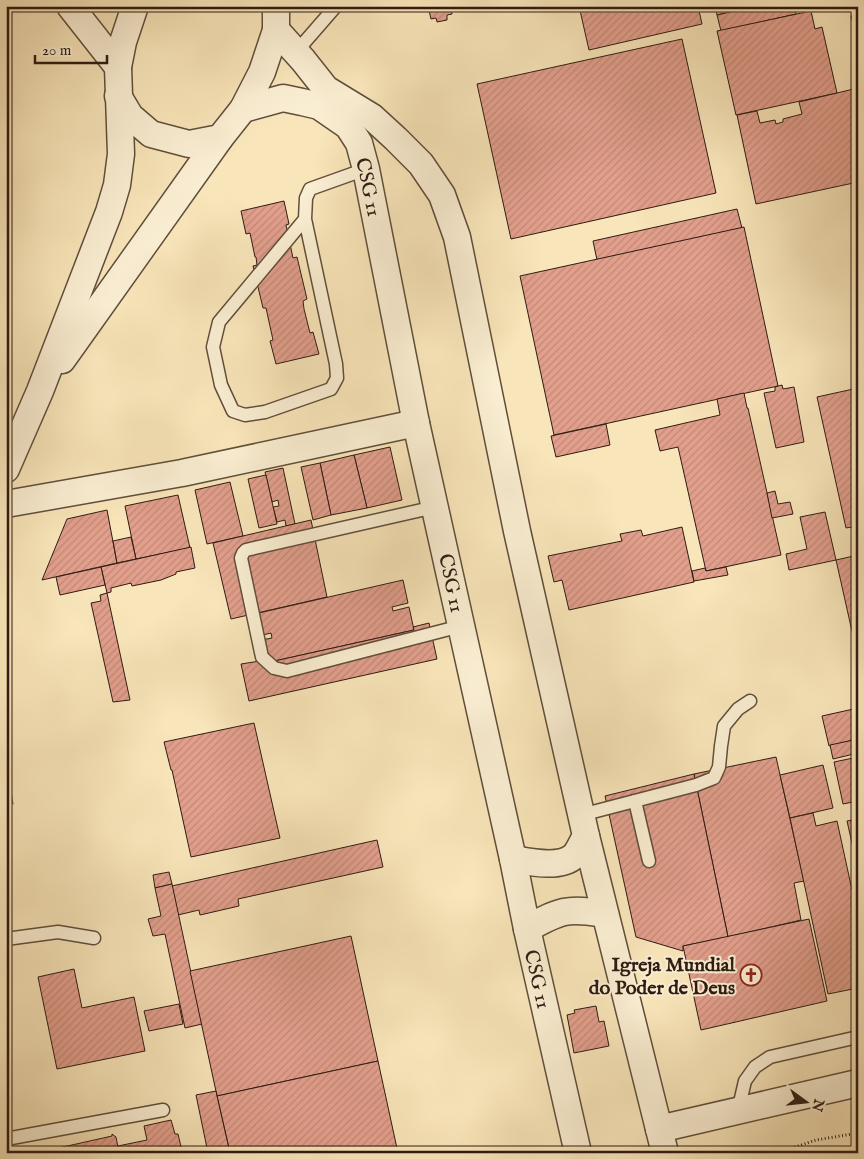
<svg xmlns="http://www.w3.org/2000/svg" width="864" height="1159" font-family="'IM FELL English',serif">
<style>
.building{fill:url(#building-hatch);stroke:#2e1b13}
.lines{fill:none;stroke-linecap:round;stroke-linejoin:round}
.service-casing{stroke:#604e3c;stroke-width:15}
.minor-casing{stroke:#604e3c;stroke-width:29}
.path{stroke:#2e1b13;stroke-width:3;stroke-dasharray:1 2.5;stroke-linecap:butt}
.service{stroke:#faeed2;stroke-width:12}
.minor{stroke:#faeed2;stroke-width:26}
.labels{text-anchor:middle;stroke-width:4;stroke-linejoin:round;paint-order:stroke}
.street-label{font-size:20px;fill:#2e1b13;stroke:#faeed2}
.poi-label{font-size:20px;font-weight:bold;fill:#2e1b13;stroke:#faeed2;text-anchor:end}
</style>
<defs>
<pattern id="building-hatch" width="6" height="6" patternUnits="userSpaceOnUse" patternTransform="scale(1.25)"><rect width="6" height="6" fill="#e29f8c"/><path d="M-1 1l2-2M0 6l6-6M5 7l2-2" fill="none" stroke="#c28878"/></pattern>
</defs>
<rect width="100%" height="100%" fill="#f8e5b9"/>
<filter id="stains"><feTurbulence type="fractalNoise" baseFrequency=".004" numOctaves="4"/><feColorMatrix values="0 0 0 0 .2 0 0 0 0 .09 0 0 0 0 .02 0 0 0 .5 -.17"/></filter>
<radialGradient id="worn" r=".72"><stop offset=".6" stop-color="#630" stop-opacity="0"/><stop offset="1" stop-color="#630" stop-opacity=".3"/></radialGradient>
<!-- building -->
<g class="building">
<path d="M428,6H451L452,14L447,15V20L437,22L436,18L431,19Z"/>
<path d="M579,6H698L702,24L589,50Z"/>
<path d="M715,6H757L717,15Z"/>
<path d="M757,6H794L796,14L721,31L717,15Z"/>
<path d="M811,11L815,29L822,27L837,93L736,115L717,31Z"/>
<path d="M858,14V45L851,16Z"/>
<path d="M682,39L716,193L511,239L477,84Z"/>
<path d="M858,88V182L756,204L737,115L757,111L760,123L775,120L776,124L783,122V119L802,114L799,102Z"/>
<path d="M284,201L289,224L286,225L293,258L297,257L307,299L303,301L304,309L310,333L313,332L319,354L276,364L270,341L273,340L266,308H263L253,266L257,265L256,257H255L250,233L246,234L241,211Z"/>
<path d="M737,209L742,228L597,260L593,241Z"/>
<path d="M744,227L778,386L554,435L520,276Z"/>
<path d="M782,385L783,389L794,387L804,442L776,448L764,393L775,391V387Z"/>
<path d="M858,388V526L846,528L817,397Z"/>
<path d="M744,393L747,408H748L781,555L706,571L678,447L660,451L655,430L720,415L717,399Z"/>
<path d="M606,424L610,445L556,457L551,436Z"/>
<path d="M390,447L402,500L367,508L354,455Z"/>
<path d="M354,455L367,508L331,515L320,463Z"/>
<path d="M320,463L331,515L313,520L301,467Z"/>
<path d="M283,468L295,524L286,526L285,520L277,522L273,507L279,506L278,500L272,502L265,472Z"/>
<path d="M266,475L277,524L259,528L248,479Z"/>
<path d="M230,482L243,536L207,544L195,490Z"/>
<path d="M775,491L778,504L790,502L793,514L772,518L767,493Z"/>
<path d="M178,495L190,548L136,559L125,506Z"/>
<path d="M107,510L117,563L42,580L67,519Z"/>
<path d="M825,512L836,560L789,570L786,554L807,549L800,517Z"/>
<path d="M311,520L327,597L231,619L213,543Z"/>
<path d="M682,527L694,582L569,610L562,580L554,582L548,556L622,541L620,534L641,530L643,536Z"/>
<path d="M131,537L136,559L117,563L113,541Z"/>
<path d="M191,547L195,568L176,572V574L161,580L132,586L131,583L111,588V592L107,593L101,567Z"/>
<path d="M858,555V658L836,560Z"/>
<path d="M101,567L105,585L60,595L56,577Z"/>
<path d="M726,567L728,575L694,581L692,571L705,568L706,571Z"/>
<path d="M403,580L408,603L392,607L393,611L409,607L414,630L261,664L256,641L272,638L271,633L255,637L250,615Z"/>
<path d="M107,593L130,700L113,702L91,603L101,601L100,595Z"/>
<path d="M429,623L437,659L249,701L241,664L260,661L261,664L414,630L413,627Z"/>
<path d="M858,708V739L829,746L822,716Z"/>
<path d="M254,723L280,838L191,857L172,770H171L164,742Z"/>
<path d="M858,739V753L833,759L830,745Z"/>
<path d="M776,757L804,881L794,883L801,920L728,937L694,774Z"/>
<path d="M858,757V801L843,804L834,762Z"/>
<path d="M823,765L833,808L790,818L780,775Z"/>
<path d="M694,774L728,937L683,946V951L636,937L605,796Z"/>
<path d="M10,785L13,804L6,805V786Z"/>
<path d="M813,813L816,826L837,821L852,890L858,888V988L828,994L790,818Z"/>
<path d="M858,819V860L856,861L847,821Z"/>
<path d="M377,840L383,867L238,899L239,906L200,915L199,910L178,915L172,886Z"/>
<path d="M169,872L172,884L155,888L153,875Z"/>
<path d="M172,884L202,1024L185,1028L165,934L153,936L148,919L161,916L155,888Z"/>
<path d="M809,919L827,1001L701,1030L683,946Z"/>
<path d="M351,936L378,1061L217,1096L190,971Z"/>
<path d="M74,969L82,1008L134,997L145,1051L57,1069L38,977Z"/>
<path d="M179,1004L183,1024L149,1031L144,1011Z"/>
<path d="M596,1006L599,1022L604,1021L609,1046L574,1053L567,1015L575,1013L574,1010Z"/>
<path d="M378,1061L398,1153H230L217,1096Z"/>
<path d="M216,1091L217,1096L230,1153H208L196,1095Z"/>
<path d="M171,1120L175,1134H178L182,1151L175,1153H120L118,1146L147,1140L144,1126Z"/>
<path d="M112,1134L116,1137L119,1153H36L112,1136Z"/>
</g>
<g class="lines">
<!-- service casing -->
<g class="service-casing">
<g id="service">
<path d="M296,52L336,6"/>
<path d="M305,219L219,322L213,347L221,385L233,411L245,415L265,412L331,389L337,378L336,364L305,219L306,198L310,189L366,169"/>
<path d="M435,507L246,550L243,553L241,558L262,657L274,668L287,671L461,626"/>
<path d="M635,801L649,861"/>
<path d="M581,815L696,785L714,778L719,767L721,746L724,726L738,709L750,701"/>
<path d="M6,939L58,932L94,938"/>
<path d="M738,1111L745,1081L755,1067L770,1057L858,1037"/>
<path d="M6,1139L163,1110"/>
</g>
</g>
<!-- minor casing -->
<g class="minor-casing">
<g id="minor">
<path d="M70,6L118,67"/>
<path d="M276,30L303,60L326,89L372,117L396,139L421,164L442,195L457,237L517,531L586,836L665,1153"/>
<path d="M118,96L130,116L151,134L189,144L220,138L243,109L262,72L276,30V6"/>
<path d="M243,109L283,98L302,102L319,106L348,126L359,143L366,169L416,423L513,859L527,929L578,1153"/>
<path d="M62,360L220,138"/>
<path d="M6,469L40,391L109,212L117,185L121,154L118,67L123,42L135,6"/>
<path d="M6,504L182,473L416,423"/>
<path d="M513,859C530,862 560,869 574,856C579,851 582,842 586,836"/>
<path d="M527,929C539,922 551,915 564,912C577,909 592,912 605,914"/>
<path d="M659,1129L858,1083"/>
</g>
</g>
<!-- path -->
<path class="path" d="M778,1153L816,1140L858,1133"/>
<!-- service -->
<use href="#service" class="service"/>
<!-- minor -->
<use href="#minor" class="minor"/>
</g>
<!-- icons -->
<defs>
<g id="church-ring" transform="scale(1.125)"><circle r="9.5" fill="#faeed2" stroke="#8f2418" stroke-width="1.5"/><path d="M-1.2-6h2.4v3.5h3.3v2.4h-3.3V6h-2.4V-.1h-3.3v-2.4h3.3Z" fill="#8f2418"/></g>
</defs>
<g fill-rule="evenodd">
<use href="#church-ring" x="751" y="975"/>
</g>
<g class="labels">
<!-- street labels -->
<g class="street-label">
<text transform="translate(369 187) rotate(78)" y="7">CSG 11</text>
<text transform="translate(452 583) rotate(78)" y="7">CSG 11</text>
<text transform="translate(538 979) rotate(77)" y="7">CSG 11</text>
</g>
<!-- poi labels -->
<g class="poi-label">
<text x="735" y="971">Igreja Mundial<tspan x="735" dy="23">do Poder de Deus</tspan></text>
</g>
</g>
<!-- margin -->
<rect width="864" height="1159" fill="none" stroke="#f8e5b9" stroke-width="25"/>
<rect x="8" y="8" width="849" height="1144" fill="none" stroke="#2e1b13" stroke-width="2.5"/>
<rect x="12" y="12" width="839" height="1134" fill="none" stroke="#2e1b13"/>
<!-- north arrow -->
<g transform="translate(806 1102) rotate(105)" stroke="#faeed2" stroke-width="4" paint-order="stroke">
<path d="M0-4L9 19L0 12L-9 19Z" fill="#2e1b13"/>
<text y="-8" font-size="14" font-weight="bold" text-anchor="middle" fill="#2e1b13">N</text>
</g>
<!-- scale -->
<path d="M35 55v8h72v-8" fill="none" stroke="#2e1b13" stroke-width="2.5"/>
<text x="42" y="55" font-size="15" fill="#2e1b13" stroke="#faeed2" stroke-width="4" paint-order="stroke">20 m</text>
<rect width="100%" height="100%" filter="url(#stains)"/>
<rect width="100%" height="100%" fill="url(#worn)"/>
</svg>
